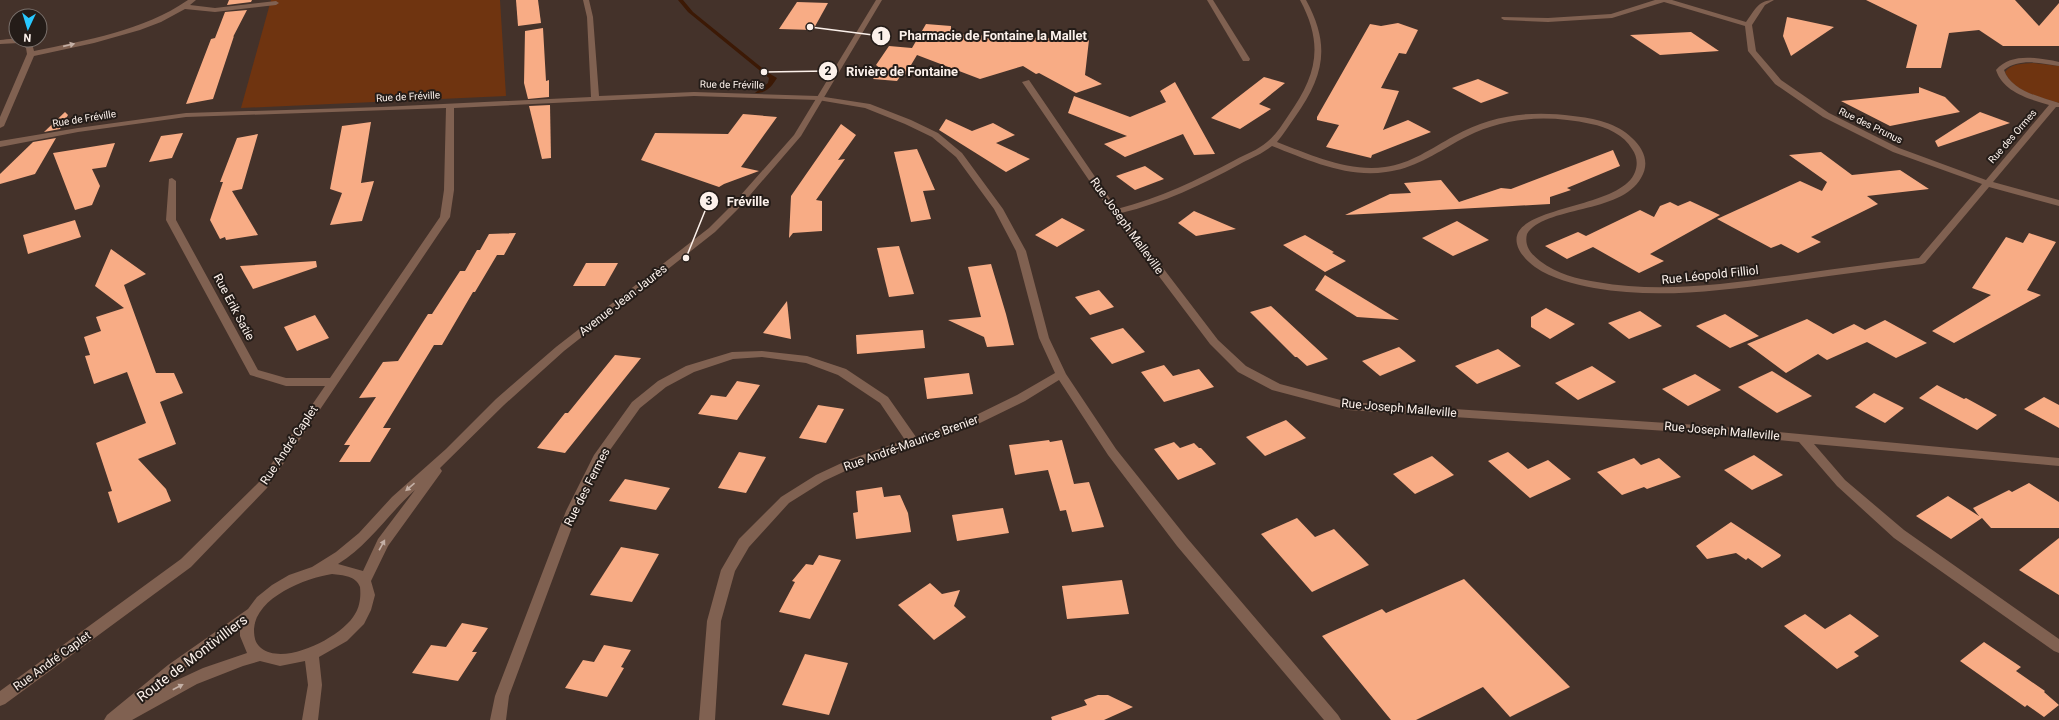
<svg xmlns="http://www.w3.org/2000/svg" width="2059" height="720" font-family="Roboto,sans-serif">
<style>
.green{fill:#6f3410}
.water{fill:#3c1905}
.building{fill:#f8ac85}
.lines{fill:none;stroke-linecap:round;stroke-linejoin:round}
.minor{fill:#806151;fill-rule:evenodd}
.tertiary{fill:#806151;fill-rule:evenodd}
.oneway{fill:#c4b0a6}
.labels{text-anchor:middle;stroke-width:4;stroke-linejoin:round;paint-order:stroke}
.far-street-label{font-size:10px;fill:#fcf1eb;stroke:#241c18}
.street-label{font-size:12px;fill:#fcf1eb;stroke:#241c18}
.near-street-label{font-size:14px;fill:#fcf1eb;stroke:#241c18}
.leader{fill:none;stroke:#fcf1eb;stroke-width:1.5}
.callout-dot{fill:#fcf1eb;stroke:#241c18;stroke-width:1.5}
.mark-label{font-size:12px;text-anchor:middle;font-weight:bold;fill:#111}
.callout-label{font-size:13px;text-anchor:middle;font-weight:bold;fill:#fcf1eb;stroke:#241c18;stroke-width:4;stroke-linejoin:round;paint-order:stroke}
</style>
<rect width="100%" height="100%" fill="#44322a"/>
<!-- green -->
<g class="green">
<path d="M271,0H500L506,96L241,108Z"/>
<path d="M2033,63L2059,66V103C2041,98 2012,91 2005,72C2012,63 2022,64 2033,63Z"/>
</g>
<!-- water -->
<path class="water" d="M678,0H683L693,12L767,72L777,78C772,86 766,94 755,93L768,83L769,78L688,12Z"/>
<!-- building -->
<g class="building">
<path d="M229,0H252L251,2L227,5Z"/>
<path d="M516,0H538L541,23L518,26Z"/>
<path d="M1866,0H2015L2039,26L2059,3V46H2003L1979,30L1949,33L1941,68H1906L1917,25Z"/>
<path d="M797,2L828,3L813,30L779,29Z"/>
<path d="M247,10L233,37L234,36L213,99L186,104L211,39L215,38L225,12Z"/>
<path d="M1787,17L1834,27L1791,56L1783,36Z"/>
<path d="M1398,23L1418,30L1406,54L1399,53L1381,88L1399,91L1383,130L1408,120L1431,132L1372,155L1371,158L1326,147L1339,125L1317,120V117L1370,24L1381,26Z"/>
<path d="M926,24L951,26V34L1089,40L1085,75L1102,84L1076,93L1039,73L1036,74L1023,66L980,79L917,55L905,75L902,74L897,81L873,79L881,69L876,65L889,46L912,48Z"/>
<path d="M543,28L546,81L549,80V97L528,99L524,83L525,31Z"/>
<path d="M1691,32L1719,51L1660,55L1630,35Z"/>
<path d="M1264,77L1285,83L1259,104L1271,109L1240,129L1211,118Z"/>
<path d="M1478,79L1509,93L1481,103L1452,88Z"/>
<path d="M1175,82L1215,154L1194,155L1183,134L1125,157L1104,144L1127,136L1068,113L1074,96L1130,117L1166,102L1160,91Z"/>
<path d="M1919,87L1945,97L1960,112L1890,126L1841,101L1919,93Z"/>
<path d="M550,105L551,158L542,159L529,106Z"/>
<path d="M65,112L68,115L60,129L44,132Z"/>
<path d="M1980,112L2010,123L1938,147L1935,141Z"/>
<path d="M743,114L777,117L741,167L759,171L724,184L719,187L641,160L655,133L728,134Z"/>
<path d="M946,119L972,131L993,123L1015,135L996,143L1030,159L1006,172L939,130Z"/>
<path d="M371,122L361,183L374,181L362,221L330,225L342,193L330,189L342,126Z"/>
<path d="M841,124L856,135L838,160L845,159L816,200L822,201V231L793,233L789,238L791,196Z"/>
<path d="M183,133L172,158L149,162L161,136Z"/>
<path d="M258,134L242,189L232,191L258,235L226,240L225,237L220,239L210,220L223,182H220L237,138Z"/>
<path d="M56,138L35,174L0,184V174L33,142Z"/>
<path d="M115,143L106,167L92,169L100,186L92,205L75,210L53,153Z"/>
<path d="M917,149L935,190L923,191L931,219L911,222L894,152Z"/>
<path d="M1613,150L1620,166L1567,188L1571,190L1550,197V204L1345,215L1390,194L1411,193L1404,183L1441,180L1459,202L1501,188L1511,189Z"/>
<path d="M1821,152L1852,175L1900,170L1929,189L1867,196L1878,204L1811,237L1821,242L1798,253L1781,244L1771,248L1717,219L1800,181L1822,191L1827,182L1789,155Z"/>
<path d="M1145,166L1164,179L1135,190L1116,176Z"/>
<path d="M1690,201L1720,215L1650,254L1664,261L1639,273L1593,247L1567,259L1545,246L1578,232L1586,236L1640,210L1654,217L1660,206L1670,202L1678,206Z"/>
<path d="M1194,211L1236,229L1196,236L1178,223Z"/>
<path d="M1062,218L1085,230L1057,247L1035,235Z"/>
<path d="M75,220L81,237L28,254L23,235Z"/>
<path d="M1457,221L1489,240L1453,256L1422,238Z"/>
<path d="M516,233L504,255H497L475,292H473L442,345H434L383,428H391L370,462H339L350,445H344L376,397L359,398L383,362L398,361L428,314H432L460,271H465L477,250H480L489,234Z"/>
<path d="M2029,233L2056,242L2027,290L2041,295L1954,343L1932,331L1991,295L1972,288L2006,237L2023,243Z"/>
<path d="M1305,235L1334,252L1332,253L1346,261L1325,272L1283,245Z"/>
<path d="M899,246L914,294L889,297L877,248Z"/>
<path d="M111,249L146,274L124,285L156,373H174L183,393L160,402L176,444L138,459L166,489L171,501L118,523L108,492L112,491L96,443L146,423L127,372L94,384L85,356L90,355L84,337L101,331L96,317L124,308L95,286Z"/>
<path d="M316,261L317,267L253,289L240,266Z"/>
<path d="M586,263H618L605,286H573Z"/>
<path d="M991,264L1006,314L1014,345L987,347L984,337L948,320L981,317L968,267Z"/>
<path d="M1325,275L1399,320L1357,317L1315,290Z"/>
<path d="M1099,290L1114,307L1090,315L1075,297Z"/>
<path d="M787,301L791,339L763,333Z"/>
<path d="M1271,306L1328,359L1307,366L1297,357H1295L1250,312Z"/>
<path d="M1546,308L1575,324L1550,339L1531,327V317Z"/>
<path d="M1640,311L1662,326L1629,339L1608,323Z"/>
<path d="M1725,314L1759,336L1730,348L1696,326Z"/>
<path d="M315,315L329,338L297,351L284,327Z"/>
<path d="M1807,319L1833,334L1854,324L1865,330L1885,320L1927,343L1896,358L1867,342L1827,360L1818,354L1786,373L1747,344Z"/>
<path d="M1123,328L1145,352L1112,364L1090,338Z"/>
<path d="M923,330L925,348L857,354L856,335Z"/>
<path d="M1399,347L1416,361L1380,376L1362,361Z"/>
<path d="M1498,349L1521,366L1477,384L1455,366Z"/>
<path d="M615,355L641,358L565,453L537,448L565,413H568Z"/>
<path d="M1164,365L1173,376L1199,369L1214,387L1164,402L1141,372Z"/>
<path d="M1592,366L1616,382L1578,400L1555,383Z"/>
<path d="M1772,371L1812,396L1777,413L1738,387Z"/>
<path d="M969,373L973,394L927,399L924,378Z"/>
<path d="M1695,374L1721,390L1688,406L1662,389Z"/>
<path d="M737,381L760,385L737,420L698,414L711,395L726,397Z"/>
<path d="M1937,385L1964,399L1966,398L1997,415L1977,430L1919,398Z"/>
<path d="M1874,393L1904,408L1885,423L1855,407Z"/>
<path d="M2044,397L2059,405V428L2024,409Z"/>
<path d="M818,405L844,409L826,443L799,438Z"/>
<path d="M1286,420L1306,438L1265,456L1246,437Z"/>
<path d="M1049,440L1050,442L1062,440L1074,484L1089,482L1104,527L1072,532L1066,510L1060,511L1048,470L1015,475L1009,445Z"/>
<path d="M1174,442L1180,448L1194,443L1199,448H1201L1216,464L1178,480L1154,449Z"/>
<path d="M739,452L766,457L746,493L718,488Z"/>
<path d="M1508,452L1528,469L1548,460L1571,479L1530,498L1488,461Z"/>
<path d="M1754,455L1783,475L1752,490L1724,470Z"/>
<path d="M1432,456L1454,475L1415,494L1393,474Z"/>
<path d="M1634,458L1641,465L1659,458L1681,477L1647,489L1644,487L1622,495L1597,472Z"/>
<path d="M625,479L670,488L656,510L609,501Z"/>
<path d="M2029,483L2059,502V528H1991L1982,518L1951,539L1916,516L1948,496L1979,516L1973,508L2009,490L2012,492Z"/>
<path d="M882,487L884,497L900,495L908,513L911,532L856,539L853,513L858,512L856,491Z"/>
<path d="M1003,508L1009,533L957,541L952,515Z"/>
<path d="M1297,518L1315,537L1334,529L1369,565L1312,592L1261,534Z"/>
<path d="M1731,522L1781,555L1780,557L1762,568L1748,558L1746,560L1736,553L1707,559L1696,546Z"/>
<path d="M2059,538V595L2019,570Z"/>
<path d="M621,547L659,554L632,602L590,595Z"/>
<path d="M819,555L841,560L810,619L779,612L795,582L792,581L806,564L813,565Z"/>
<path d="M1464,579L1570,687L1510,717L1483,687L1416,720H1391L1322,636L1382,609L1386,613Z"/>
<path d="M1122,580L1129,614L1067,619L1062,586Z"/>
<path d="M930,583L942,594L960,590L954,606L966,617L934,640L898,605Z"/>
<path d="M1805,614L1825,629L1850,614L1879,636L1854,652L1859,656L1837,669L1784,626Z"/>
<path d="M462,623L488,628L472,652H477L458,681L412,673L431,645L446,647Z"/>
<path d="M1984,642L2021,667L2016,671L2045,691L2044,692L2059,705L2044,717L2027,705L2025,707L1960,661Z"/>
<path d="M604,645L631,650L621,667L624,668L607,697L565,688L583,660L594,662Z"/>
<path d="M805,654L848,663L829,715L782,705Z"/>
<path d="M1098,695H1108L1133,707L1104,720H1052L1051,717L1087,705L1084,700Z"/>
</g>
<g class="lines">
<!-- minor -->
<g class="minor">
<path d="M188,0H196L190,5L215,8L276,1L279,3L276,5L215,12L185,9L161,22L140,30L94,43L34,56L4,126L0,128V117L27,54L26,48L19,43L0,44V40C11,39 32,36 34,51C87,40 143,31 188,0Z"/>
<path d="M583,0H589L593,17L599,96L694,92L818,96L870,104L911,120L938,133L962,153L1003,209L1026,251L1049,338L1066,374L1116,449L1187,538L1338,715L1341,720H1324L1177,546L1108,455L1059,380L1025,401L980,423L856,466L824,481L789,503L749,547L735,571L721,621L715,720H699L707,621L721,570L739,539L781,497L816,475L848,460L905,440L880,403L838,375L806,363L762,357L733,359L694,372L666,387L640,408L605,457L578,511L509,696L506,720H490L495,696L566,511L594,455L632,402L658,381L686,366L732,352L762,351L807,356L846,369L888,397L916,437L972,417L1017,395L1055,373L1039,338L1016,251L994,209L956,157L932,137L905,124L865,108L818,100L694,96L454,108V190L450,217L267,488L191,567L5,704L0,706V691L181,559L259,482L325,386H286L250,375L166,220L169,179L172,178L176,181V220L258,370L286,378H330L440,217L444,190L446,108L186,117L78,132L0,147V141L78,128L186,113L381,107L591,97L587,17Z"/>
<path d="M1207,0H1213L1250,59L1249,61H1243Z"/>
<path d="M1300,0H1306C1331,46 1324,76 1295,117C1289,125 1284,134 1277,142C1311,155 1348,172 1385,167C1410,164 1432,148 1454,136C1491,115 1531,110 1573,116C1594,118 1617,123 1632,138C1644,149 1650,163 1641,178C1621,214 1544,206 1527,234C1524,246 1531,254 1540,261C1557,274 1577,279 1597,282C1664,294 1731,283 1799,274C1839,268 1879,263 1919,258L1982,184L1893,152L1823,117L1775,84L1748,51L1745,26L1664,2L1612,18L1548,22L1504,20L1501,18L1502,17L1548,18L1611,14L1655,0H1672L1746,22C1755,10 1758,0 1774,0L1765,5L1752,25L1756,51L1781,80L1829,113L1899,148L1986,180L2049,105C2029,99 2003,92 1996,70C2011,52 2039,58 2059,62V66C2041,63 2019,58 2004,70C2011,91 2041,97 2059,103V107H2056L1993,182L2059,200V206L1989,187L1925,263L1922,264C1881,269 1841,274 1800,280C1731,289 1663,300 1594,288C1574,284 1552,279 1535,267C1527,261 1519,253 1517,244C1508,205 1621,210 1635,172C1638,164 1637,156 1632,149C1624,135 1607,127 1591,124C1545,114 1500,117 1458,141C1435,154 1413,169 1386,172C1347,178 1308,160 1272,146C1262,154 1251,158 1240,164C1202,185 1163,203 1121,213L1218,340L1246,366L1280,384L1348,402L1712,426L2059,458V466L1814,444L1845,480L1904,530L2059,639V653L2054,651L1894,538L1837,486L1799,442L1712,434L1348,410L1272,390L1238,372L1210,344L1112,214L1022,82L1029,80L1117,209C1160,198 1197,180 1235,160C1246,154 1258,150 1267,142C1276,135 1282,125 1288,116C1317,75 1324,45 1300,0Z"/>
</g>
<!-- tertiary -->
<path class="tertiary" d="M876,0H882L801,136L738,209L715,232L564,351L504,405L440,468L442,471L440,474L388,546L371,581L375,595L371,610L364,624L347,641L319,657L322,685L318,720H302L308,685L305,661L280,666L260,661L243,666L197,684L132,720H104L107,715L168,665L248,609L257,597L272,585L289,575L312,567L336,552L359,533L392,497L446,449L496,399L556,347L709,228L732,205L794,135ZM415,490L378,539L363,571L338,564C369,545 388,514 415,490ZM332,574C343,575 356,576 360,587C361,596 360,606 355,614C343,636 285,667 261,648C255,643 254,637 254,629C256,597 306,578 332,574ZM240,629V636L247,653L203,668L162,687L178,673Z"/>
</g>
<!-- one-way arrows -->
<defs><path id="oneway-solid" d="M-6-.8H1V-3.2L6.5 0L1 3.2V.8H-6Z"/></defs>
<g class="oneway">
<use href="#oneway-solid" transform="translate(69 45) rotate(-13)"/>
<use href="#oneway-solid" transform="translate(410 487) rotate(139)"/>
<use href="#oneway-solid" transform="translate(382 545) rotate(-61)"/>
<use href="#oneway-solid" transform="translate(178 687) rotate(-28)"/>
</g>
<g class="labels">
<!-- far-street labels -->
<g class="far-street-label">
<text transform="translate(732 84) rotate(1)" y="4">Rue de Fréville</text>
<text transform="translate(408 96) rotate(-3)" y="4">Rue de Fréville</text>
<text transform="translate(84 118) rotate(-9)" y="4">Rue de Fréville</text>
<text transform="translate(1871 125) rotate(26)" y="4">Rue des Prunus</text>
<text transform="translate(2012 136) rotate(-49)" y="4">Rue des Ormes</text>
</g>
<!-- street labels -->
<g class="street-label">
<text transform="translate(1127 226) rotate(54)" y="4">Rue Joseph Malleville</text>
<text transform="translate(1710 275) rotate(-6)" y="4">Rue Léopold Filliol</text>
<text transform="translate(623 300) rotate(-38)" y="4">Avenue Jean Jaurès</text>
<text transform="translate(234 307) rotate(62)" y="4">Rue Erik Satie</text>
<text transform="translate(1399 408) rotate(5)" y="4">Rue Joseph Malleville</text>
<text transform="translate(1722 431) rotate(5)" y="4">Rue Joseph Malleville</text>
<text transform="translate(911 443) rotate(-20)" y="4">Rue André-Maurice Brenier</text>
<text transform="translate(289 445) rotate(-56)" y="4">Rue André Caplet</text>
<text transform="translate(587 487) rotate(-63)" y="4">Rue des Fermes</text>
<text transform="translate(52 661) rotate(-36)" y="4">Rue André Caplet</text>
</g>
<!-- near-street labels -->
<g class="near-street-label">
<text transform="translate(192 658) rotate(-37)" y="5">Route de Montivilliers</text>
</g>
</g>
<!-- callouts -->
<path class="leader" d="M810 27L881 36M764 72L828 71M686 258L709 201"/>
<g class="callout-dot">
<circle cx="810" cy="27" r="4"/>
<circle cx="764" cy="72" r="4"/>
<circle cx="686" cy="258" r="4"/>
<circle cx="881" cy="36" r="10"/>
<circle cx="828" cy="71" r="10"/>
<circle cx="709" cy="201" r="10"/>
</g>
<g class="mark-label">
<text x="881" y="40">1</text>
<text x="828" y="75">2</text>
<text x="709" y="205">3</text>
</g>
<g class="callout-label">
<text x="993" y="40">Pharmacie de Fontaine la Mallet</text>
<text x="902" y="76">Rivière de Fontaine</text>
<text x="748" y="206">Fréville</text>
</g>
<!-- north arrow -->
<g transform="translate(28 28) rotate(184)"><circle r="19" fill="#241c18" stroke="#7a716c"/>
<path d="M0-3L7 15L0 10L-7 15Z" fill="#28c8ff"/>
<text y="-6" font-size="11" font-weight="bold" text-anchor="middle" fill="#fcf1eb">N</text>
</g>
</svg>
